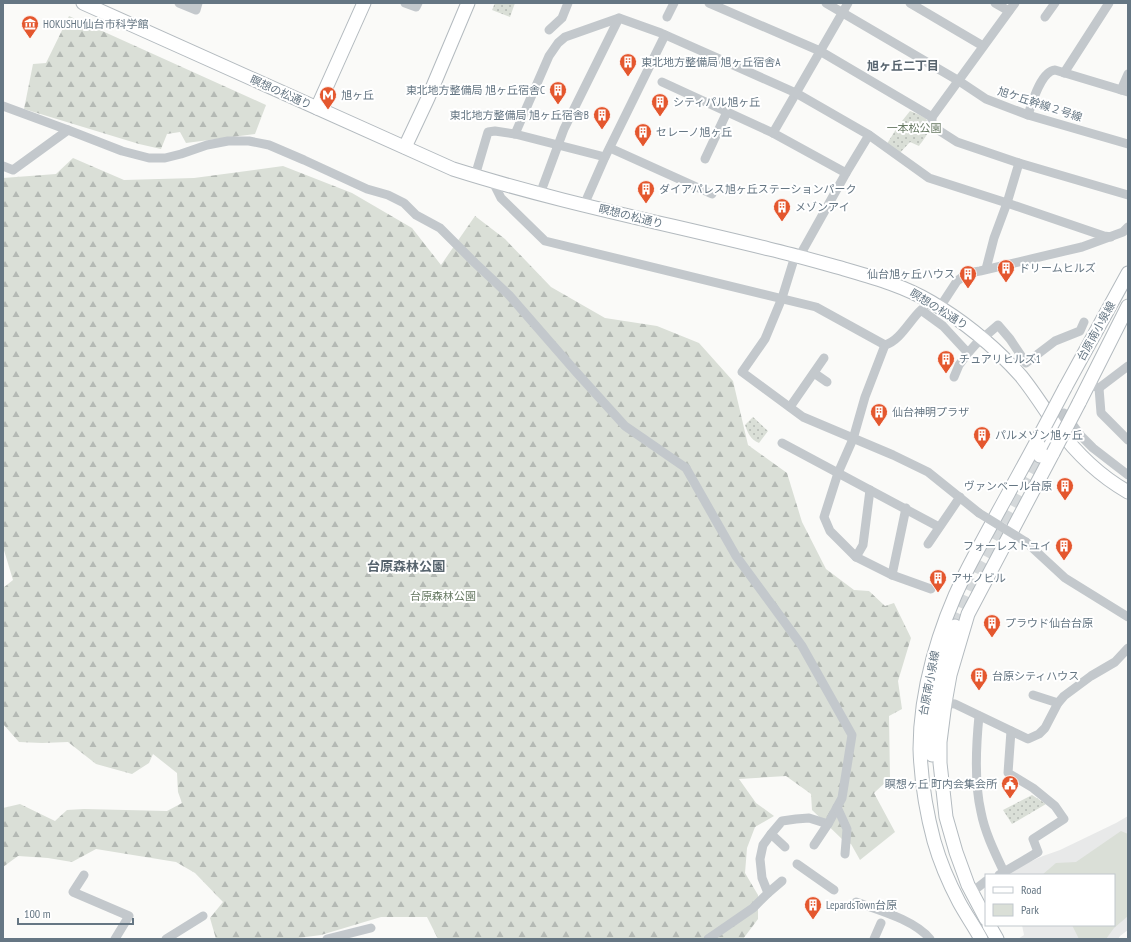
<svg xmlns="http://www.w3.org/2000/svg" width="1131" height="942" font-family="'PT Sans Narrow','Noto Sans JP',sans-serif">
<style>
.built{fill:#e8e9e9}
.green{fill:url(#green-dots)}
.forest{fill:url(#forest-firs)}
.pitch{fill:#dadfd7}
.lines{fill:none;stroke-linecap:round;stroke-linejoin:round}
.secondary-tunnel{stroke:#d5d9db;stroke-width:13;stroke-dasharray:13 6;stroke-linecap:butt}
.secondary-casing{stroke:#b3babf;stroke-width:15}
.street{stroke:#c3c8cc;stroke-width:9}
.secondary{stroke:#fff;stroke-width:13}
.secondary-bridge-casing{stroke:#b3babf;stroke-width:15;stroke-linecap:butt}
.street-bridge{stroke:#c3c8cc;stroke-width:9}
.secondary-bridge{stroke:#fff;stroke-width:13}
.labels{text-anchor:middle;stroke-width:4;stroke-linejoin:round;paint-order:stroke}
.poi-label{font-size:11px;fill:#657683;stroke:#fff;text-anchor:start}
.street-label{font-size:11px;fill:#657683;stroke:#fff}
.park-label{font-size:11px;fill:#687a64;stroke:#fff}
.neighbourhood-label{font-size:12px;font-weight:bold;fill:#57646e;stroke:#fff}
.quarter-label{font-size:13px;font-weight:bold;fill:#57646e;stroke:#fff}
</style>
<defs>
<pattern id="green-dots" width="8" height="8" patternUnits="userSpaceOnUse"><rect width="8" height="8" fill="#dadfd7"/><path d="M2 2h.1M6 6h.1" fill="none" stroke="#b4b9b4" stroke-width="1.8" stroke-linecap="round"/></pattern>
<pattern id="forest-firs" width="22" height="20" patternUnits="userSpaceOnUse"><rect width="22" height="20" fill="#dadfd7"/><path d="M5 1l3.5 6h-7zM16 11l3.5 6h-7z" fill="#b4b9b4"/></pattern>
</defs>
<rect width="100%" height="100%" fill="#fafaf8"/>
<!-- built -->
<path class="built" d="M1128,816V930L1120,936L1118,939H1018L1024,935L1022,925H1114V875H1006L1004,873L1043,856L1060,850L1116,823Z"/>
<!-- green -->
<g class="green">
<path d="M495,3H515L510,17L492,10Z"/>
<path d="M910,111C915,113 924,116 927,120C934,129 923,140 919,146L910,142L897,156L885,147L898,126Z"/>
<path d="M753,417L768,431L759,443C750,439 748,433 745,425Z"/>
<path d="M1032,795L1046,804L1012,824L1003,810Z"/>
</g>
<!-- forest -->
<g class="forest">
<path d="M69,16L266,105L255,134L186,143L180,132L167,134L161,149L139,144L24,109L33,64L46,63Z"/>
<path d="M73,158L124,180L194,178L283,166L352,193L412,228L441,265L475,216L505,239L551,287L605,318L657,326L699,343L733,381L748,445L787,473L802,522L826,569L854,590L869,591L885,606L894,603L911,638L898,681L902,709L889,716L890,778L874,793L895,832L860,860L851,844L844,841L812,810L811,794L786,776L739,779L756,803L774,816L755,827L747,848L745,873L758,895V919L743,939H438L427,917H381L321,935L291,939H216L210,918L223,902L195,873L176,862L96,849L72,862L48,858L18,856L3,867V808L20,804L55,821L67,810L84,809L167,811L182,803L178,792L177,773L153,754L149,763L132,774L96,764L68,742L42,743L19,742L3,724V588L13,580L3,547V178L56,174Z"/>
</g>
<!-- pitch -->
<path class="pitch" d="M1121,831L1128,834V916L1114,928L1106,939H1079L1072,925H1114V875H1042L1056,863L1076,862Z"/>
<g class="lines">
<!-- secondary-tunnel -->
<path class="secondary-tunnel" d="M955,626L980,569L1040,456"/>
<!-- secondary casing -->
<g class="secondary-casing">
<g id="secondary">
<path d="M83,3L453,169C557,202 664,223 769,249C795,255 819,262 844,269C875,278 904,286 931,302C965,322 995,347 1021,376C1034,392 1045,410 1057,427C1076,453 1100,476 1128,492"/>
<path d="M317,108L364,3"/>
<path d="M405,147L428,98L468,3"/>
<path d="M1065,388L1128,273"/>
<path d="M1079,403L1128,306"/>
<path d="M1040,456L1056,426"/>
<path d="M932,755C931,724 934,692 942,662C946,650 951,638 955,626"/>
<path d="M986,919L968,885L956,852L946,817L940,763V742L945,703L950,675L968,614L1053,453"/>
<path d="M989,925L997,939"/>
<path d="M981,939C974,926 966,915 959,902C949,883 940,862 934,841C926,811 921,779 920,749C920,690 939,627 965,574C988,529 1014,484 1038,439"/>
</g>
</g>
<!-- street -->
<g class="street">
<path d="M179,3L196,10L198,3"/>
<path d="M405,3L416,7L418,3"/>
<path d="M709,3L820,51L932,117L1015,3"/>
<path d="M826,3L959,81L986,99L1028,115L1128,144"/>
<path d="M910,3L983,46"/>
<path d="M995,3L1009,11"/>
<path d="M667,17L674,3"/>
<path d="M1045,17L1055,3"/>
<path d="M549,30L562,18L568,3"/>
<path d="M1064,73L1109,3"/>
<path d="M662,82L773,133L846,173"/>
<path d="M1121,90L1128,74"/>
<path d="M3,106L68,130"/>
<path d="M1028,115C1032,103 1041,71 1055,70L1128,92"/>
<path d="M932,117V126L957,142L1019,163L1128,195"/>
<path d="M773,133L848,3"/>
<path d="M515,134L549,56L558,43L565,37L619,18L661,33L796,93L869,135L929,178L1007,203L1104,236L1111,237"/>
<path d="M610,148L712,194"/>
<path d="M705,159L727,112"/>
<path d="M3,166L13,170L68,130L122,151L149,158H165L181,154L207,145L228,141H249L269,145L304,160L367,189L388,195L404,203L416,215L440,228L475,263L509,295L577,373L625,426L686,468L736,556L802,646L852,735L842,798L828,824L809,818L796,819L782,821L771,834L763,845L760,859L762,878L768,893L753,908L708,939"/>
<path d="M475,176L488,132L495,131L515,134L605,157"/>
<path d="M493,182L501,198L545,241L816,307L885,345C900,341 910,320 921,310L943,326L968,353L976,344L998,325L1010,339L1026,363L1055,341L1080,331L1084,322"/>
<path d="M540,194L564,129L619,18"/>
<path d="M584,205L605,157L665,35"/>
<path d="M795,256L782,298L765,339L742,372L803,417L893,455L928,472L979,513"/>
<path d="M799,257L846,173L869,135"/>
<path d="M986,269L994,238L1007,203L1019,163"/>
<path d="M940,307L957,281L968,273L980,271L1082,247L1123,232L1128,227"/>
<path d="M885,345L865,397L853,439L838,473L824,517L830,531L856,557L892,575L931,589"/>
<path d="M814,373L827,382"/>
<path d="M954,377L959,365L968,353"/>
<path d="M1089,384L1099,388L1101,413L1128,440"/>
<path d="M1099,388L1128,366"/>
<path d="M790,407L824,358"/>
<path d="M1056,426L1064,413L1081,436L1093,448L1128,475"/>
<path d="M782,443L939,527"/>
<path d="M1026,542L1065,578L1128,617"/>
<path d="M928,544L960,497"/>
<path d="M856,557L863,545L870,490"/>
<path d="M892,575L906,508"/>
<path d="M1033,695L1058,703"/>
<path d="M945,703L955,704L1028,739L1039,734L1045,728L1058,703L1064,696L1091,676L1115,662L1128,648"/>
<path d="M979,716C976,746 974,782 981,812C985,833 995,853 1004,872"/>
<path d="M837,807L847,829L845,854"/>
<path d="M771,834L785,847"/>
<path d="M814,845L828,824"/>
<path d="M797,864L834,890"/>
<path d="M84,875L73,892L129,916L115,939"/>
<path d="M999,875L1038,852L1033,839L1064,819L1055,806L1033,788L1008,773L1011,731"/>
<path d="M972,892L986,881"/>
<path d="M768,893L782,881"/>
<path d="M856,902C878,910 915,920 930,939"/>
<path d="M166,939L203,916"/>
<path d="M327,939L371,928"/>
<path d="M874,939L881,923"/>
</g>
<!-- secondary -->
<use href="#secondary" class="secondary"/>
<!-- secondary-bridge casing -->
<g class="secondary-bridge-casing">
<g id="secondary-bridge">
<path d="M1038,439L1065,388"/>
<path d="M1053,453L1079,403"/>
</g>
</g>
<!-- street-bridge -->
<path class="street-bridge" d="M979,513L1026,542"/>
<!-- secondary-bridge -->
<use href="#secondary-bridge" class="secondary-bridge"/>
</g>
<!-- icons -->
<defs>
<g id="museum-pin" transform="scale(0.9)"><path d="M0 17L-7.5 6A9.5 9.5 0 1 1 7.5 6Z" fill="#e4572e" stroke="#fff"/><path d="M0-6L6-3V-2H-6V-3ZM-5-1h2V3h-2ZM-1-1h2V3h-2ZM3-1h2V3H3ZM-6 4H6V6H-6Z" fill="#fff"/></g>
<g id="building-pin" transform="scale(0.9)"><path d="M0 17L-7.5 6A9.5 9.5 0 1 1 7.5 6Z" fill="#e4572e" stroke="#fff"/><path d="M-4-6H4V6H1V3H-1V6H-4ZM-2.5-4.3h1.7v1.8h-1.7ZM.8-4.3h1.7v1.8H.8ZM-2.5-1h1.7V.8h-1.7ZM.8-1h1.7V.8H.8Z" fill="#fff"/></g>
<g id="metro-pin" transform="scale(0.9)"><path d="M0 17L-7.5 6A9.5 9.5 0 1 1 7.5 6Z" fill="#e4572e" stroke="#fff"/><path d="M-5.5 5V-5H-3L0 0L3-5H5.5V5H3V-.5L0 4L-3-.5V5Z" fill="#fff"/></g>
<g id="civic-pin" transform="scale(0.9)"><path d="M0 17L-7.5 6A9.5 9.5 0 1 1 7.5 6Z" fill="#e4572e" stroke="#fff"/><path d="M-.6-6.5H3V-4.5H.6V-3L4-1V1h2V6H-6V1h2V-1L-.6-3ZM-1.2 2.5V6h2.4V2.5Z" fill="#fff"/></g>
</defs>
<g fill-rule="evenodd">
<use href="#museum-pin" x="30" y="24"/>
<use href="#building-pin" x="628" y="62"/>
<use href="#building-pin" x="558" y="90"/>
<use href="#metro-pin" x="328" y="95"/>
<use href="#building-pin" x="660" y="102"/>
<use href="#building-pin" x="602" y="115"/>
<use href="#building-pin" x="643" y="132"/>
<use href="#building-pin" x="646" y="189"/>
<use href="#building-pin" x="782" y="207"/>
<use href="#building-pin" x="1006" y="268"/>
<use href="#building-pin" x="968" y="274"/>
<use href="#building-pin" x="946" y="359"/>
<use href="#building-pin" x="879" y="412"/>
<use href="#building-pin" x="982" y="435"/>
<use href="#building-pin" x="1065" y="486"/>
<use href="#building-pin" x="1064" y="546"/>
<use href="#building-pin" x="938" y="578"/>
<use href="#building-pin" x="992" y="623"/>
<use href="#building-pin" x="979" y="676"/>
<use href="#civic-pin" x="1010" y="784"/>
<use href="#building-pin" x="813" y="905"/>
</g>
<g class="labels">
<!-- poi labels -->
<g class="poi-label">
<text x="43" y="28">HOKUSHU仙台市科学館</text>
<text x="641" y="66">東北地方整備局 旭ヶ丘宿舎A</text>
<text x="545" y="94" text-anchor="end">東北地方整備局 旭ヶ丘宿舎C</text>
<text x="341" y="99">旭ヶ丘</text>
<text x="673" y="106">シティパル旭ヶ丘</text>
<text x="589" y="119" text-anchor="end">東北地方整備局 旭ヶ丘宿舎B</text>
<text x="656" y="136">セレーノ旭ヶ丘</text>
<text x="659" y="193">ダイアパレス旭ヶ丘ステーションパーク</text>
<text x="795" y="211">メゾンアイ</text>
<text x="1019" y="272">ドリームヒルズ</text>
<text x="955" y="278" text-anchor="end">仙台旭ヶ丘ハウス</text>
<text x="959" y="363">チュアリヒルズ1</text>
<text x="892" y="416">仙台神明プラザ</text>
<text x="995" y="439">パルメゾン旭ヶ丘</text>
<text x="1052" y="490" text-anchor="end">ヴァンベール台原</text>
<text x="1051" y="550" text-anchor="end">フォーレストユイ</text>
<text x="951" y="582">アサノビル</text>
<text x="1005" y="627">プラウド仙台台原</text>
<text x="992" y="680">台原シティハウス</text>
<text x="997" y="788" text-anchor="end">瞑想ヶ丘 町内会集会所</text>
<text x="826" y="909">LepardsTown台原</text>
</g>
<!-- street labels -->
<g class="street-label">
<text transform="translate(281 92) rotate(24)" y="4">瞑想の松通り</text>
<text transform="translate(1040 104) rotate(18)" y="4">旭ケ丘幹線２号線</text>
<text transform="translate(631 216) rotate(14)" y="4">瞑想の松通り</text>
<text transform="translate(939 309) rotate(32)" y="4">瞑想の松通り</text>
<text transform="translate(1096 331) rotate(-61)" y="4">台原南小泉線</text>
<text transform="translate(929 683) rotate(-79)" y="4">台原南小泉線</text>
</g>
<!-- park labels -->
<g class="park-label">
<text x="914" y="132">一本松公園</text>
<text x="443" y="600">台原森林公園</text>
</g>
<!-- neighbourhood labels -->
<g class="neighbourhood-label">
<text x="903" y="70">旭ヶ丘二丁目</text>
</g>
<!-- quarter labels -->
<g class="quarter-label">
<text x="406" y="571">台原森林公園</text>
</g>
</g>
<!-- border -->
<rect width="1131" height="942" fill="none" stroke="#657683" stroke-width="8"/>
<!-- legend -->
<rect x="985" y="874" width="130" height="52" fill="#ffffff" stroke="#c1c8cd"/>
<rect x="993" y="887" width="20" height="6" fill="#ffffff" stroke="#c1c8cd"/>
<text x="1021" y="894" font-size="12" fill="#657683">Road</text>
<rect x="993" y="904" width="20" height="12" fill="#dadfd7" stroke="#c1c8cd"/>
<text x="1021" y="914" font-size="12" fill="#657683">Park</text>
<!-- scale -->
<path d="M18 918v6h115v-6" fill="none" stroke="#657683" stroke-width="2"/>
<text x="24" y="918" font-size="12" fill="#657683" stroke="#ffffff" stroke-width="3" paint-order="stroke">100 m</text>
</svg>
